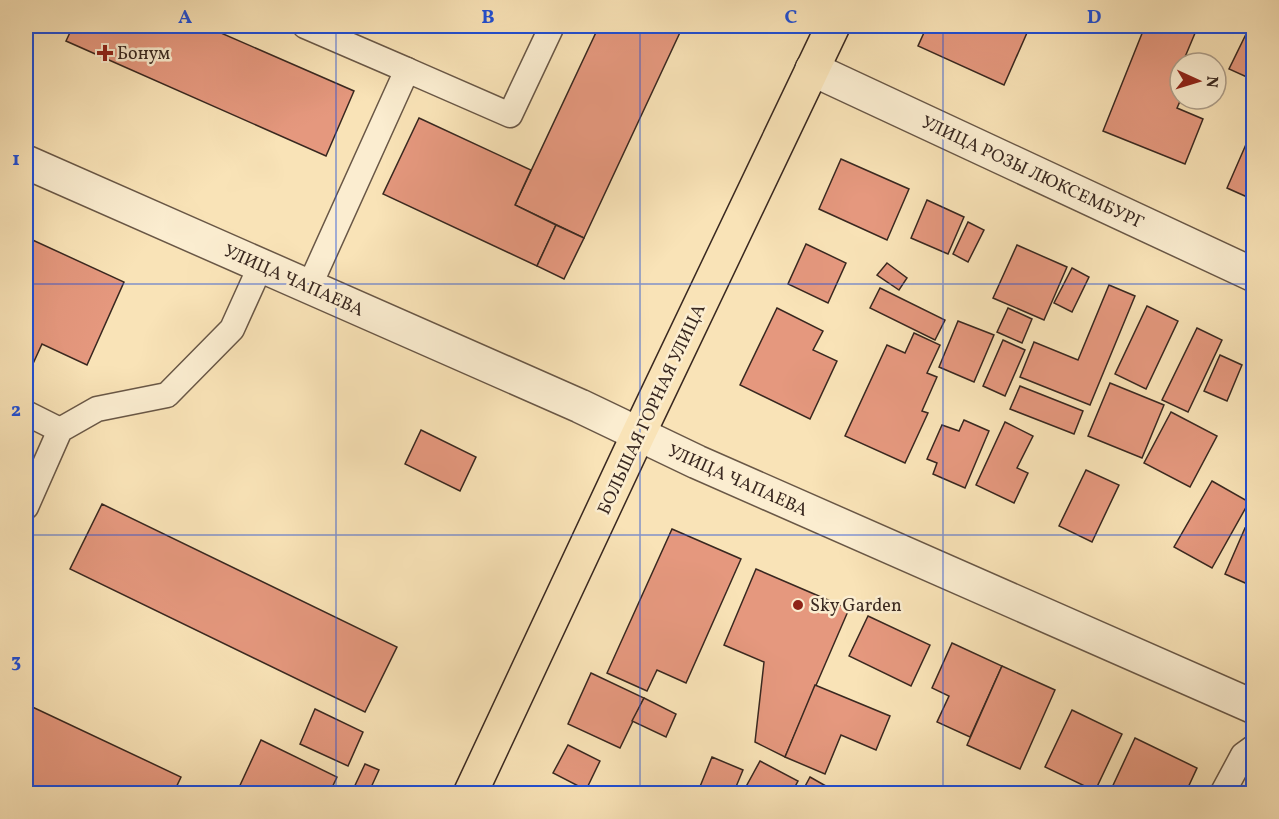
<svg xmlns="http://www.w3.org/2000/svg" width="1279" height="819" font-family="Vollkorn,serif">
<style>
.building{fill:#e5987e;stroke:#392820;stroke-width:1.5}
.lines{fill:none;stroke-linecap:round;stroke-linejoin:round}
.service-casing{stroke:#695746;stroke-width:27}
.minor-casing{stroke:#695746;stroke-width:36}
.tertiary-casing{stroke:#695746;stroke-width:36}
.primary-casing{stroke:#392820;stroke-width:36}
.service{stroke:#fbedd0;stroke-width:24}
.minor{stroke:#fbedd0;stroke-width:33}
.tertiary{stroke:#fbedd0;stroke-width:33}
.primary{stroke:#f9e3b7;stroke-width:33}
.grid{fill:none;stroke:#1d4ed8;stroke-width:1.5;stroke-opacity:0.55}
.poi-dot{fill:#8f2418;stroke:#fbedd0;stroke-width:2}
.labels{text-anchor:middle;stroke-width:5;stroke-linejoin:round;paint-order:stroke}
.poi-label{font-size:18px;fill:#392820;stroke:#fbedd0;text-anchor:start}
.street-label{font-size:18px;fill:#392820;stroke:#fbedd0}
.neatline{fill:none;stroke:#1d4ed8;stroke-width:2}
.grid-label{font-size:20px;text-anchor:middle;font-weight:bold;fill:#1d4ed8}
</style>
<rect width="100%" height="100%" fill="#f9e3b7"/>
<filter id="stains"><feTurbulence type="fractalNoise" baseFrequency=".00333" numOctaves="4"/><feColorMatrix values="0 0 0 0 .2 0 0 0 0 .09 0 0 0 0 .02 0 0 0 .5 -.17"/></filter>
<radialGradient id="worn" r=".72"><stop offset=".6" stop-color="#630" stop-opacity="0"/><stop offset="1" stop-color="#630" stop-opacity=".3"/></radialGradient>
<!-- building -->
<g class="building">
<path d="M73,26H205L354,91L326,156L66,41Z"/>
<path d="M599,26H683L584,238L515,205Z"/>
<path d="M927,26H1030L1004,85L918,46Z"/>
<path d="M1145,26H1198L1185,57L1196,61V63H1180V99H1181L1177,108L1203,119L1185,164L1103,131Z"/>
<path d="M1250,26H1254V69L1249,78L1229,69Z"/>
<path d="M419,118L531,170L515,205L556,225L537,266L383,194Z"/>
<path d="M1254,126V200L1227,188Z"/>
<path d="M841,159L909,189L887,240L819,209Z"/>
<path d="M927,200L964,217L948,254L911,238Z"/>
<path d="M968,222L984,230L968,262L953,254Z"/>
<path d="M556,225L584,238L564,279L537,266Z"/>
<path d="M26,237L124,282L87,365L42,344L26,379Z"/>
<path d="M806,244L846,263L828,303L788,284Z"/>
<path d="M1017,245L1067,267L1044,320L993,298Z"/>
<path d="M887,263L907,278L899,290L877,275Z"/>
<path d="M1072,268L1089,277L1072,312L1054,303Z"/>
<path d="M1109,285L1135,296L1090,405L1020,377L1034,342L1078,360Z"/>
<path d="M880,288L945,320L935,340L870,308Z"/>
<path d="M1147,306L1178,321L1146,389L1115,374Z"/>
<path d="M777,308L823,331L813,350L837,361L810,419L740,385Z"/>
<path d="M1008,308L1032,319L1022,343L997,332Z"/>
<path d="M958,321L994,335L974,382L939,367Z"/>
<path d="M1197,328L1222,340L1188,412L1162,400Z"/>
<path d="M914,333L940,345L927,373L937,377L922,411L928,413L905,463L845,436L887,345L905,353Z"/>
<path d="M1003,340L1025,350L1005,396L983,386Z"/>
<path d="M1220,355L1242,365L1227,401L1204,391Z"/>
<path d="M1110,383L1164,405L1142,458L1088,436Z"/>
<path d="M1020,386L1083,411L1074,434L1010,409Z"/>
<path d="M1171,412L1217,436L1190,487L1144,463Z"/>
<path d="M964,420L989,431L965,488L933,474L937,463L927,459L942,425L959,431Z"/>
<path d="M1005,422L1033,436L1017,468L1028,473L1014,503L976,485Z"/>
<path d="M421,430L476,457L460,491L405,464Z"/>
<path d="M1086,470L1119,485L1092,542L1059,526Z"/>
<path d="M1212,481L1249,502L1212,568L1174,547Z"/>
<path d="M102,504L397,647L365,712L70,569Z"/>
<path d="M1245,528L1254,532L1252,586L1225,574Z"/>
<path d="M672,529L741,559L686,683L657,670L647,691L607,673Z"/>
<path d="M756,569L849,609L785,757L755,742L764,662L724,645Z"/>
<path d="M868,616L930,645L911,686L849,656Z"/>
<path d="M952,643L1002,666L970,737L937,722L949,696L932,688Z"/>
<path d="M1002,666L1055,690L1020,769L967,745Z"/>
<path d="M591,673L644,698L620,748L568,724Z"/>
<path d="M815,685L890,716L876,750L841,735L825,774L785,757Z"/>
<path d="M644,698L676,714L666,737L632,721Z"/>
<path d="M26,704L181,777L173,794H46L26,784Z"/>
<path d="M315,709L363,732L348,766L300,744Z"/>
<path d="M1072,710L1122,734L1095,791L1045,767Z"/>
<path d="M1135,738L1197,768L1185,794H1109Z"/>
<path d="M261,740L337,777L329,794H236Z"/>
<path d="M568,745L600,761L586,790L553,773Z"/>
<path d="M712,757L743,770L733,794H697Z"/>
<path d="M760,761L798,781L791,794H742Z"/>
<path d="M365,764L379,770L368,794H351Z"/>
<path d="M810,777L840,794H801Z"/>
</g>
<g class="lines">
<!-- service casing -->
<g class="service-casing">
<g id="service">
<path d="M305,26L407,70L309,287"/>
<path d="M407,70L510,115L552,26"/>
<path d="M26,413L60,430"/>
<path d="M26,507L60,430L97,409L167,395L232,329L261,265"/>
<path d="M1222,794L1243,755L1254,747"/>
</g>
</g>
<!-- minor casing -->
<g class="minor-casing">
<path id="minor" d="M812,69L1254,275"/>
</g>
<!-- tertiary casing -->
<g class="tertiary-casing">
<path id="tertiary" d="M26,162L580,406L697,462L1254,707"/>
</g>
<!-- primary casing -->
<g class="primary-casing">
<path id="primary" d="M470,794L638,435L833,26"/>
</g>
<!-- service -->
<use href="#service" class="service"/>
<!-- minor -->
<use href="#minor" class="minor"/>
<!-- tertiary -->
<use href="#tertiary" class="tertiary"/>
<!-- primary -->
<use href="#primary" class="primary"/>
</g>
<!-- grid -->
<path class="grid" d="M336,26V794M640,26V794M943,26V794M26,284H1254M26,535H1254"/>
<!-- markers -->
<g class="poi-dot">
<path d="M102 44h6v6h6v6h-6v6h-6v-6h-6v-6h6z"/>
<circle cx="798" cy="605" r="6"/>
</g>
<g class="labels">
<!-- poi labels -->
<g class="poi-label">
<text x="117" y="59">Бонум</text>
<text x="810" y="611">Sky Garden</text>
</g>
<!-- street labels -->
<g class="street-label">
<text transform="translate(1033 172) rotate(25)" y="6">УЛИЦА РОЗЫ ЛЮКСЕМБУРГ</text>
<text transform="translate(294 280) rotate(24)" y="6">УЛИЦА ЧАПАЕВА</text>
<text transform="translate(651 409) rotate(-65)" y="6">БОЛЬШАЯ ГОРНАЯ УЛИЦА</text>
<text transform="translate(738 480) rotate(24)" y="6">УЛИЦА ЧАПАЕВА</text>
</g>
</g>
<!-- margin -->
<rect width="1279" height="819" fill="none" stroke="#f9e3b7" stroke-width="66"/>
<!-- north arrow -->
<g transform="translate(1198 81) rotate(94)"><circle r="28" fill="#fbedd0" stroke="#ad9e8a" stroke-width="1.5"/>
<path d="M0-4.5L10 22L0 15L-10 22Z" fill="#8f2418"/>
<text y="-9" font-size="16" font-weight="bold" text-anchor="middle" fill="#392820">N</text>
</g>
<rect x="33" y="33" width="1213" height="753" class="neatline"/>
<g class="grid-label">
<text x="185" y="23">A</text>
<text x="488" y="23">B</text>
<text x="791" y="23">C</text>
<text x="1094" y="23">D</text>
<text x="16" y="165">1</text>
<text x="16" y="416">2</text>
<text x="16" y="667">3</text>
</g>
<rect width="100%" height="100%" filter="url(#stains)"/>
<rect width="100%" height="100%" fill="url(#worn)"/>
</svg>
